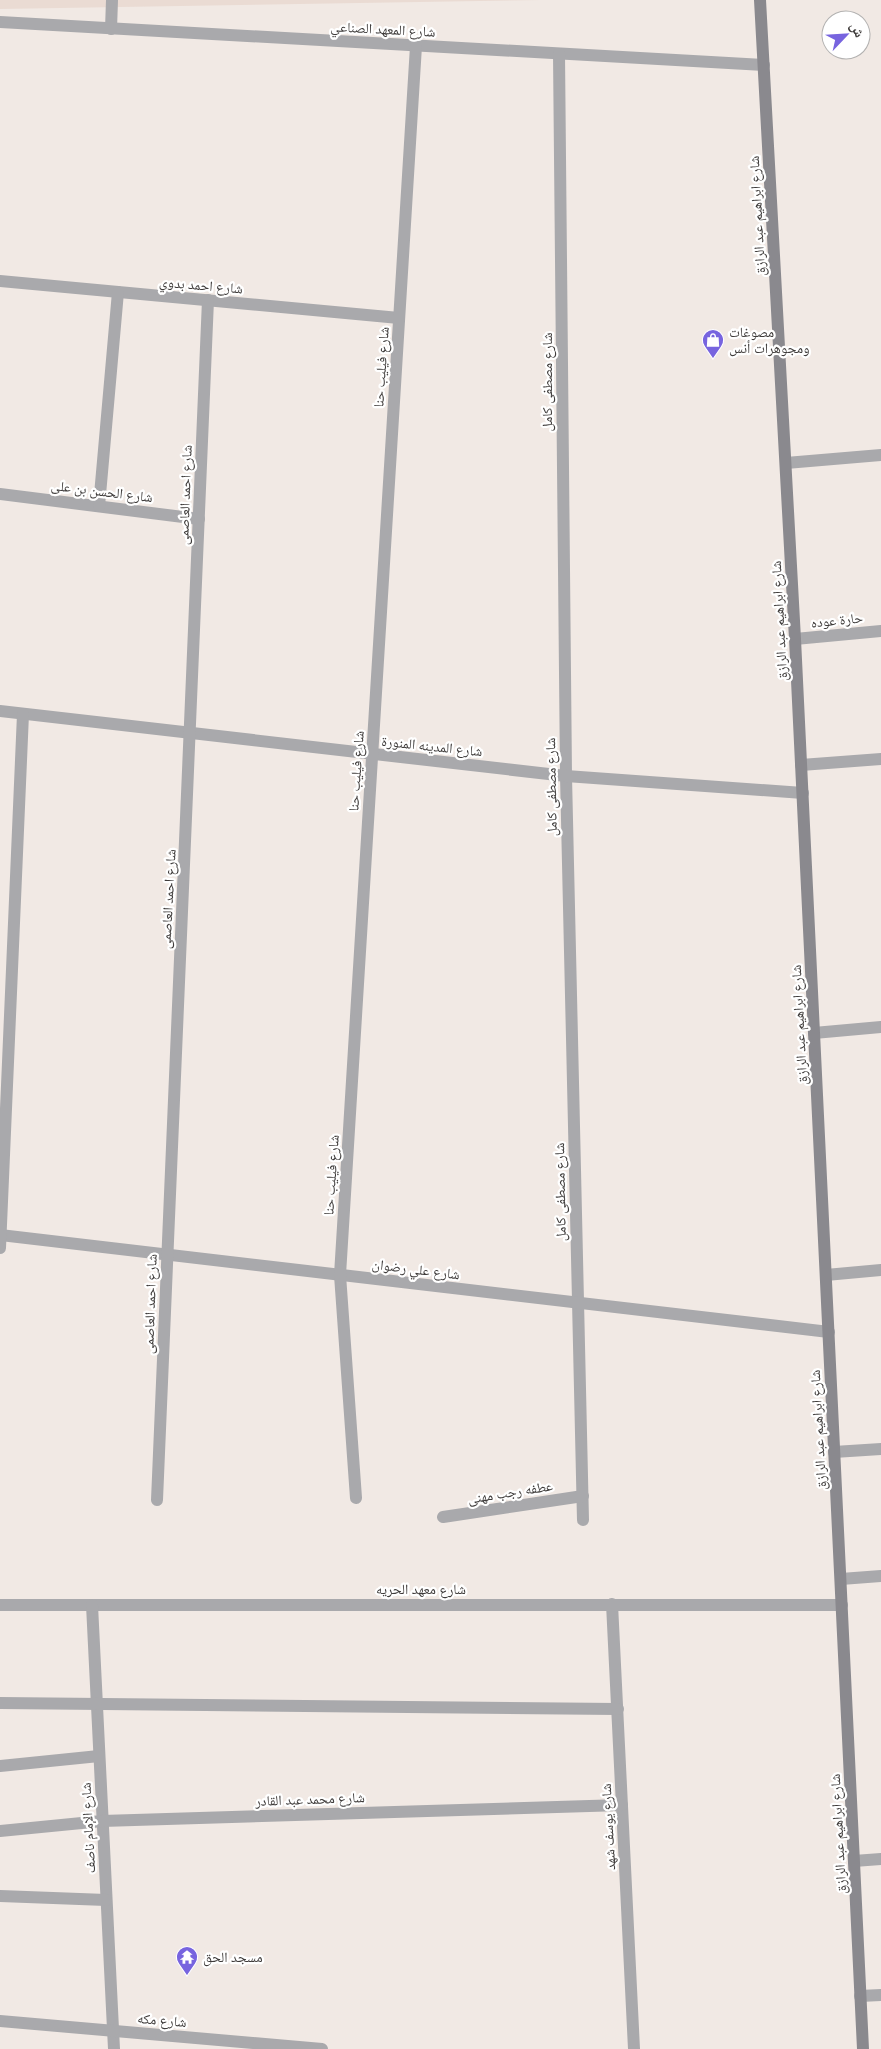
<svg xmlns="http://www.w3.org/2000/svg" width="881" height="2049" font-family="'Golos Text','Noto Naskh Arabic',sans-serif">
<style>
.built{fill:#eadbd3}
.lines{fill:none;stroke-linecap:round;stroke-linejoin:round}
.lane{stroke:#a9a9ac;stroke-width:12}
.street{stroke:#a9a9ac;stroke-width:12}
.secondary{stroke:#8a898e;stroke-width:12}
.labels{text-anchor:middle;stroke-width:4.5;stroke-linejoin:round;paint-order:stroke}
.street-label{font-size:14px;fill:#3e3b3a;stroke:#fff}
.poi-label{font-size:14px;fill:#3e3b3a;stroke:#fff;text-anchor:start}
</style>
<rect width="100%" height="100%" fill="#f1e9e4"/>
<!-- built -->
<path class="built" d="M0,0H541L0,9Z"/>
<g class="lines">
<!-- lane -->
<path class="lane" d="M111,29L112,0"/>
<!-- street -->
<g class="street">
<path d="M0,22L764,65"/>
<path d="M559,54L566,776L583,1520"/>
<path d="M0,281L399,318"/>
<path d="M786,463L881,455"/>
<path d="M0,494L199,519"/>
<path d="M99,506L118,292"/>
<path d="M795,639L881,631"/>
<path d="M0,711L566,776L803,793"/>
<path d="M801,765L881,759"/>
<path d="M814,1033L881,1027"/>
<path d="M0,1235L829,1332"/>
<path d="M0,1248L23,714"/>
<path d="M826,1275L881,1270"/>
<path d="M834,1452L881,1449"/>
<path d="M356,1498L340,1275L416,46"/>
<path d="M157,1500L208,300"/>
<path d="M443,1517L583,1496"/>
<path d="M841,1579L881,1576"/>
<path d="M612,1604L634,2049"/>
<path d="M0,1605H842"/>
<path d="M92,1605L114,2049"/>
<path d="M0,1703L618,1709"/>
<path d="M0,1766L99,1756"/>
<path d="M0,1831L102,1821L622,1805"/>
<path d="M854,1861L881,1859"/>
<path d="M0,1896L106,1900"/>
<path d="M860,1996L881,1995"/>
<path d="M0,2021L322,2049"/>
</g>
<!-- secondary -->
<path class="secondary" d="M760,0L795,639L863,2049"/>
</g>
<!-- icons -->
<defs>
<g id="shop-pin" transform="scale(1.125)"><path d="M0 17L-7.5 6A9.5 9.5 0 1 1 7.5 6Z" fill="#7764df" stroke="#fff"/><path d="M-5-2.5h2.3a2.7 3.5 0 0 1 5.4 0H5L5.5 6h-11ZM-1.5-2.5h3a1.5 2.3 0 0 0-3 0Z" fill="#fff"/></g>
<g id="temple-pin" transform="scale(1.125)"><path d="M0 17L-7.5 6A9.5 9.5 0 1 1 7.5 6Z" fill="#7764df" stroke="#fff"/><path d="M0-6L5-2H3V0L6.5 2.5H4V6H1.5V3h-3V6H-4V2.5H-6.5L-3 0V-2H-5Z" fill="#fff"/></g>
</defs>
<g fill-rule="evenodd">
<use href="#shop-pin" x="713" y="340"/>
<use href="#temple-pin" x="187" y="1957"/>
</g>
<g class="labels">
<!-- street labels -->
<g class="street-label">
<text transform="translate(383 29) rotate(3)" y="5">شارع المعهد الصناعي</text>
<text transform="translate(757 216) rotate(-93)" y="5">شارع ابراهيم عبد الرازق</text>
<text transform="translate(201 285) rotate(5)" y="5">شارع احمد بدوي</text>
<text transform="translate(381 367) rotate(-86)" y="5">شارع فيليب حنا</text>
<text transform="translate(547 382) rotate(-90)" y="5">شارع مصطفى كامل</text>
<text transform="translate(102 491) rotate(7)" y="5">شارع الحسن بن على</text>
<text transform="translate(185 495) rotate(-88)" y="5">شارع احمد العاصمى</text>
<text transform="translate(837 620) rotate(-6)" y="5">حارة عوده</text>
<text transform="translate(779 621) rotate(-93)" y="5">شارع ابراهيم عبد الرازق</text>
<text transform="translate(432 746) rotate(6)" y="5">شارع المدينه المنورة</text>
<text transform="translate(356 771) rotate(-86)" y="5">شارع فيليب حنا</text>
<text transform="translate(551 787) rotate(-91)" y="5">شارع مصطفى كامل</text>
<text transform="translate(168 899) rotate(-87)" y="5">شارع احمد العاصمى</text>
<text transform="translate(799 1025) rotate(-93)" y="5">شارع ابراهيم عبد الرازق</text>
<text transform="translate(331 1175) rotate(-86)" y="5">شارع فيليب حنا</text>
<text transform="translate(560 1192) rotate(-91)" y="5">شارع مصطفى كامل</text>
<text transform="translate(416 1269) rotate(7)" y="5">شارع علي رضوان</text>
<text transform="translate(150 1304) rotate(-88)" y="5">شارع احمد العاصمى</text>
<text transform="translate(818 1430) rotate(-93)" y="5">شارع ابراهيم عبد الرازق</text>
<text transform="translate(510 1492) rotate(-9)" y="5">عطفه رجب مهنى</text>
<text x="421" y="1594">شارع معهد الحريه</text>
<text transform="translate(310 1799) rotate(-2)" y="5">شارع محمد عبد القادر</text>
<text transform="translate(608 1827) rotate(-93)" y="5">شارع يوسف شهد</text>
<text transform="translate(88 1828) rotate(-93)" y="5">شارع الإمام ناصف</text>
<text transform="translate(838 1834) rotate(-93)" y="5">شارع ابراهيم عبد الرازق</text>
<text transform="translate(162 2020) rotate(5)" y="5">شارع مكه</text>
</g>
<!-- poi labels -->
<g class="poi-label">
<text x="729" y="337">مصوغات<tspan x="729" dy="16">ومجوهرات أنس</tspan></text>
<text x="203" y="1962">مسجد الحق</text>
</g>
</g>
<!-- north arrow -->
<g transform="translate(846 35) rotate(65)"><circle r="24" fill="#ffffff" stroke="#b2b1b0"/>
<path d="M0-4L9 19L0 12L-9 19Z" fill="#7764df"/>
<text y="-8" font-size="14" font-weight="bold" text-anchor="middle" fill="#3e3b3a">ش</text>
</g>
</svg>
